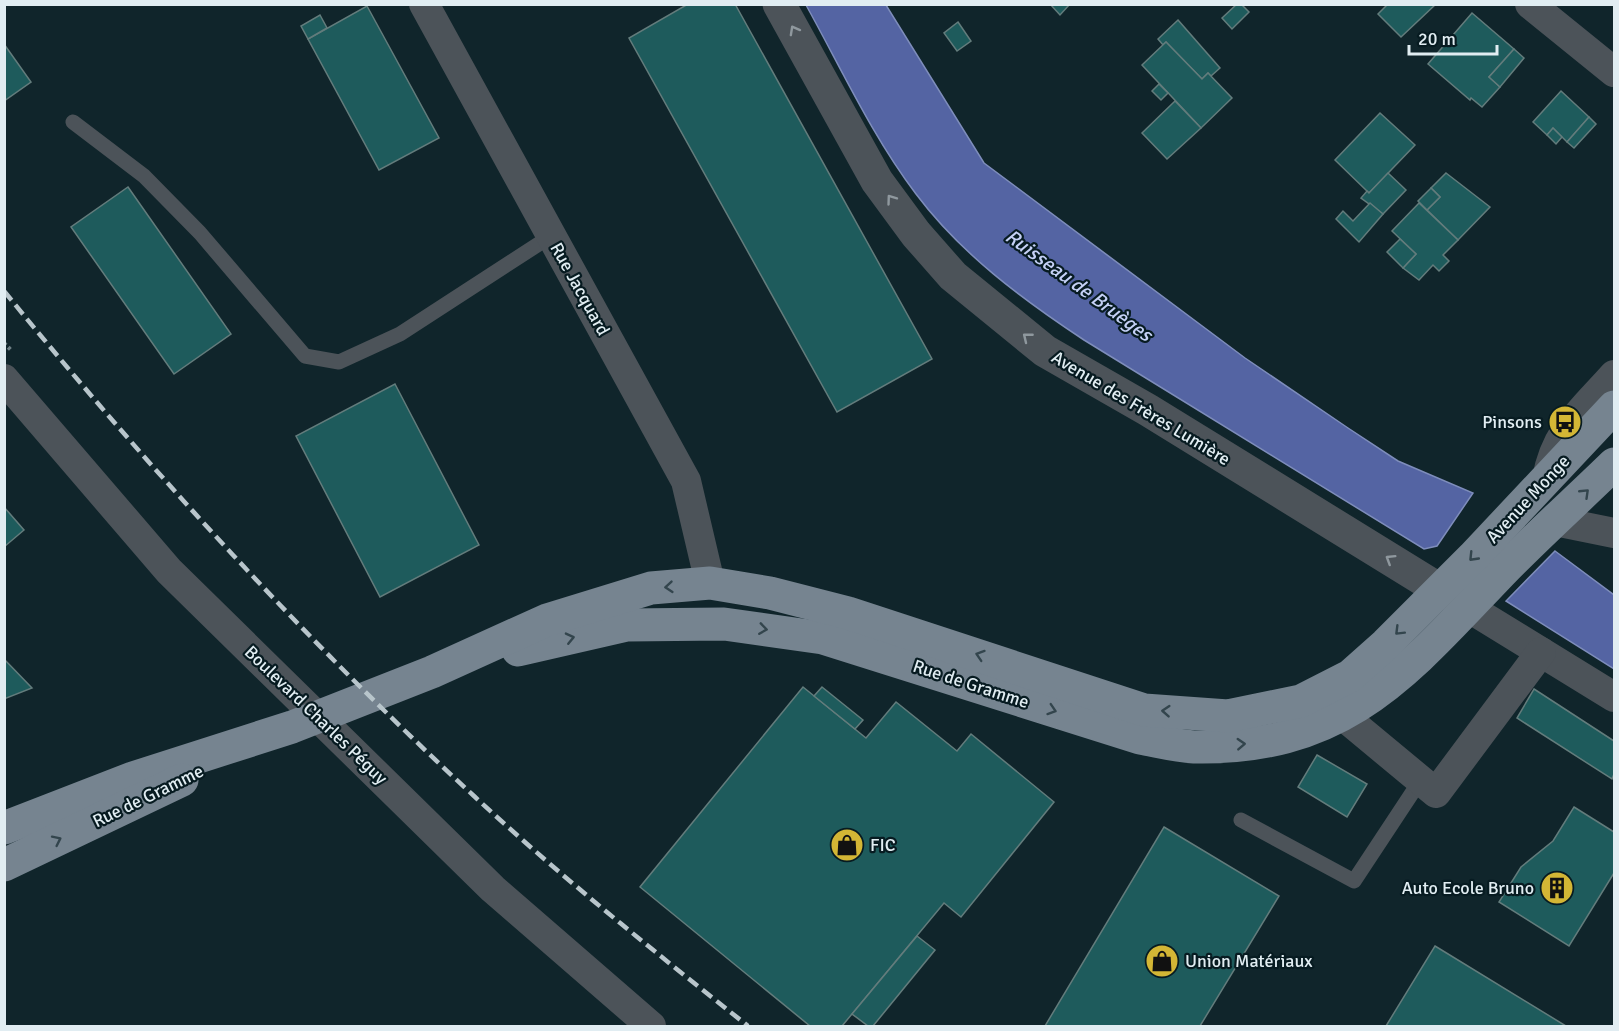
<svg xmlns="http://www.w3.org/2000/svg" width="1619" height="1031" font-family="Signika,sans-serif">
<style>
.water{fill:#5464a3;stroke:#7e8dbb;stroke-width:1.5}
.building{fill:#1e5b5c;stroke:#637c7c;stroke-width:1.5}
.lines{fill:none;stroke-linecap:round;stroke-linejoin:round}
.path{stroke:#6f8086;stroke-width:4;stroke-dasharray:3 3;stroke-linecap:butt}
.service{stroke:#4c5359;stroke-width:15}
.minor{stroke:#4c5359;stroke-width:30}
.tertiary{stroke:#4c5359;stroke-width:33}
.primary{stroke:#768490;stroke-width:33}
.rail{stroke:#b8c5cb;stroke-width:4.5;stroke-dasharray:12 6;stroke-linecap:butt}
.oneway{stroke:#8f989e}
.oneway2{stroke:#33454d}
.labels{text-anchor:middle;stroke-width:4.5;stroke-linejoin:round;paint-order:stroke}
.street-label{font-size:18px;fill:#e1edf2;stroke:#071b21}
.poi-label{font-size:18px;fill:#e1edf2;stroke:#071b21;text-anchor:end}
.water-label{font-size:20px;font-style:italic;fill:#c5d1f6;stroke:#071b21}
</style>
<rect width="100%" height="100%" fill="#10252b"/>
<!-- water -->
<g class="water">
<path d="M806,5H886L984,163L1245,358L1348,428L1398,461L1473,493L1437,546L1424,549L1084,340C1022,299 961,254 916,194C872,136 841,68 806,5Z"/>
<path d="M1555,551L1614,595V669L1506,601Z"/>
</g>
<!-- building -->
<g class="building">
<path d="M688,4H735L932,359L837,412L629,38Z"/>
<path d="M1050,4H1070L1060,15Z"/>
<path d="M1237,4H1241L1249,12L1232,29L1222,18Z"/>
<path d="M1388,4H1436L1401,37L1378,14Z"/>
<path d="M367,6L439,138L379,170L308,39Z"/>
<path d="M1472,13L1514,49L1489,77L1500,87L1482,107L1471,98L1470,100L1428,64Z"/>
<path d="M320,15L327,28L308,39L301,26Z"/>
<path d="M1178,20L1220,68L1211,76L1208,73L1202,79L1166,42L1163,45L1158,39Z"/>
<path d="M958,22L971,41L957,51L944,33Z"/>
<path d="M1166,42L1202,79L1208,73L1232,98L1201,128L1142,65Z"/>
<path d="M4,44L31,82L4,101Z"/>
<path d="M1514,49L1524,58L1500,87L1489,77Z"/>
<path d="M1159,84L1168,93L1161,100L1152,91Z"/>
<path d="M1561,91L1589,117L1567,142L1553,128L1547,135L1533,122Z"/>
<path d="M1175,101L1201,128L1167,159L1142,133Z"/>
<path d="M1380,113L1415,145L1369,193L1335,160Z"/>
<path d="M1589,117L1596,124L1574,148L1567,142Z"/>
<path d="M1553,128L1562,137L1556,144L1547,135Z"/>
<path d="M1388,173L1406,190L1383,214L1361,198L1367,191L1369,193Z"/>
<path d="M1446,173L1490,207L1458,240L1427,210L1440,197L1431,188Z"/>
<path d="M128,187L231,334L174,374L71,227Z"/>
<path d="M1431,188L1440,197L1427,210L1418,201Z"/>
<path d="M1370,203L1383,214L1359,242L1336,219L1343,211L1353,221Z"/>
<path d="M1419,203L1458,240L1443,255L1449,261L1439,271L1433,265L1419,280L1403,268L1416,254L1392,231Z"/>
<path d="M1400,239L1416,254L1403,268L1387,252Z"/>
<path d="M395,384L479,545L380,597L296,436Z"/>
<path d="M4,507L24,530L4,547Z"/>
<path d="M4,659L32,688L4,699Z"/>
<path d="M803,687L866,738L896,702L957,751L971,734L1054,802L961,917L944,903L842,1026H810L640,887Z"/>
<path d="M822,687L863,720L855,729L814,696Z"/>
<path d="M1534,689L1614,741V774L1612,779L1517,718Z"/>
<path d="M1317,755L1367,784L1347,817L1298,787Z"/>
<path d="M1574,807L1614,832V873L1569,946L1499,902L1521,867L1553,841Z"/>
<path d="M1164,827L1279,896L1200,1026H1045Z"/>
<path d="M917,936L935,950L873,1026H868L852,1014Z"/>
<path d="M1435,946L1566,1026H1386Z"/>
</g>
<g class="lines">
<!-- path -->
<path class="path" d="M4,343L11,350"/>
<!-- service -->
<g class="service">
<path d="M73,122L144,176L200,233L305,356L339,362L400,334L551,236"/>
<path d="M1241,820L1354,881L1420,781"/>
</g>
<!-- minor -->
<g class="minor">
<path d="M424,4L686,481L710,583"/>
<path d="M1530,4L1614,72"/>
<path d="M4,379L169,571L493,889L651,1026"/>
<path d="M1547,479C1555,431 1583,410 1614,375"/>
<path d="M1555,521L1614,533"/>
<path d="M1448,595L1614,697"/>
<path d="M1342,715L1436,793L1541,652"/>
</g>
<!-- tertiary -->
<path class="tertiary" d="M779,4L877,181L916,234L953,276L1045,351L1148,410L1440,590"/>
<!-- primary -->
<g class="primary">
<path d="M518,650L627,625L724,624L823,638L1140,738C1157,741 1176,746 1194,747C1346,750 1406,672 1502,572C1538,535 1577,500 1614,464"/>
<path d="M4,828L133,778L292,727L432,672L547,620L651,588L710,583L770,593L848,613L1144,710L1228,716L1301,701L1350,676L1386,644L1473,557L1614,407"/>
<path d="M4,865L182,780"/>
</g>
<!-- rail -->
<path class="rail" d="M4,291C149,469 305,640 474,796C561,877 655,952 748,1026"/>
</g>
<!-- one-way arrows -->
<defs><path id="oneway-chevron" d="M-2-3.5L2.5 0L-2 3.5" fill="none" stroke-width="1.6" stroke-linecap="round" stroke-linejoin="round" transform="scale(1.5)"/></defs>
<g class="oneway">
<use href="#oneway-chevron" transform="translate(794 30) rotate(-119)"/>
<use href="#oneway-chevron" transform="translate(891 199) rotate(-126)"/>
<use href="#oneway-chevron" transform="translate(1027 337) rotate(-141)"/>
<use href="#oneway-chevron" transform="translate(1390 559) rotate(-148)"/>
</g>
<g class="oneway2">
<use href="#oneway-chevron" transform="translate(1585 493) rotate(-44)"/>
<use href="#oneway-chevron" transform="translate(1473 557) rotate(134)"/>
<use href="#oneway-chevron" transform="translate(669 587) rotate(175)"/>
<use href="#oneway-chevron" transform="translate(763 629) rotate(8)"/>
<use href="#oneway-chevron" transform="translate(1399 631) rotate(135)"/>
<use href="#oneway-chevron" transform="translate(570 638) rotate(-13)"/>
<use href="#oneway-chevron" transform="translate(980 655) rotate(-162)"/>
<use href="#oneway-chevron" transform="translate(1052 710) rotate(18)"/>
<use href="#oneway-chevron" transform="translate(1166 711) rotate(-176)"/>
<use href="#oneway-chevron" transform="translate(1241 744) rotate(-3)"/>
<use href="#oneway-chevron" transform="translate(57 840) rotate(-26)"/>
</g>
<!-- icons -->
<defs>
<g id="bus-disc" transform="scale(1.725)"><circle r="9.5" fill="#d3b635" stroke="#071b21"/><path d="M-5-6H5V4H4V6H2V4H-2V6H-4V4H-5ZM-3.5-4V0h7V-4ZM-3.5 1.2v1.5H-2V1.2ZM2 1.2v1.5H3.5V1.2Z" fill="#111"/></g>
<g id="shop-disc" transform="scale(1.725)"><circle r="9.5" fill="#d3b635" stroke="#071b21"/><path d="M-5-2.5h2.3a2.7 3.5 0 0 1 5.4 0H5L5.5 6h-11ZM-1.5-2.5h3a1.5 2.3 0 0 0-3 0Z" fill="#111"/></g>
<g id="building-disc" transform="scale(1.725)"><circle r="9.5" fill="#d3b635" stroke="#071b21"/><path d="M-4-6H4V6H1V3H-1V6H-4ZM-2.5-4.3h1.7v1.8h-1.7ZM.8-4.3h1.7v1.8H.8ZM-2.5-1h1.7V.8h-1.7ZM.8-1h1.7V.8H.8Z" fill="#111"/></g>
</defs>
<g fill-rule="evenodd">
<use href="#bus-disc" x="1565" y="422"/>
<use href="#shop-disc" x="847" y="845"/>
<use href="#building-disc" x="1557" y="888"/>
<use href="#shop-disc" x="1162" y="961"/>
</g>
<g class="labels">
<!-- street labels -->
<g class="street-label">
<text transform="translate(580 289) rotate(61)" y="6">Rue Jacquard</text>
<text transform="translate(1141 408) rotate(31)" y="6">Avenue des Frères Lumière</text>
<text transform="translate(1528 499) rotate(-47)" y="6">Avenue Monge</text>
<text transform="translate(971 684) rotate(18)" y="6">Rue de Gramme</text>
<text transform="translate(316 715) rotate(44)" y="6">Boulevard Charles Péguy</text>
<text transform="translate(148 796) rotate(-26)" y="6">Rue de Gramme</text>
</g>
<!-- poi labels -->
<g class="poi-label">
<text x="1542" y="428">Pinsons</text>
<text x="870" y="851" text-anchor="start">FIC</text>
<text x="1534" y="894">Auto Ecole Bruno</text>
<text x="1185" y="967" text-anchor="start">Union Matériaux</text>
</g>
<!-- water labels -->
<g class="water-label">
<text transform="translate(1079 285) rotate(36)" y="7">Ruisseau de Bruèges</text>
</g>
</g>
<!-- border -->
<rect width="1619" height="1031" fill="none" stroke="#e1edf2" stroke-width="12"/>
<!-- scale -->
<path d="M1409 45v9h88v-9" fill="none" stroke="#e1edf2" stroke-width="3"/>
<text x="1418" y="45" font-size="18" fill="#e1edf2" stroke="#071b21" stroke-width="4.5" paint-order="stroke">20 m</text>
</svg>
